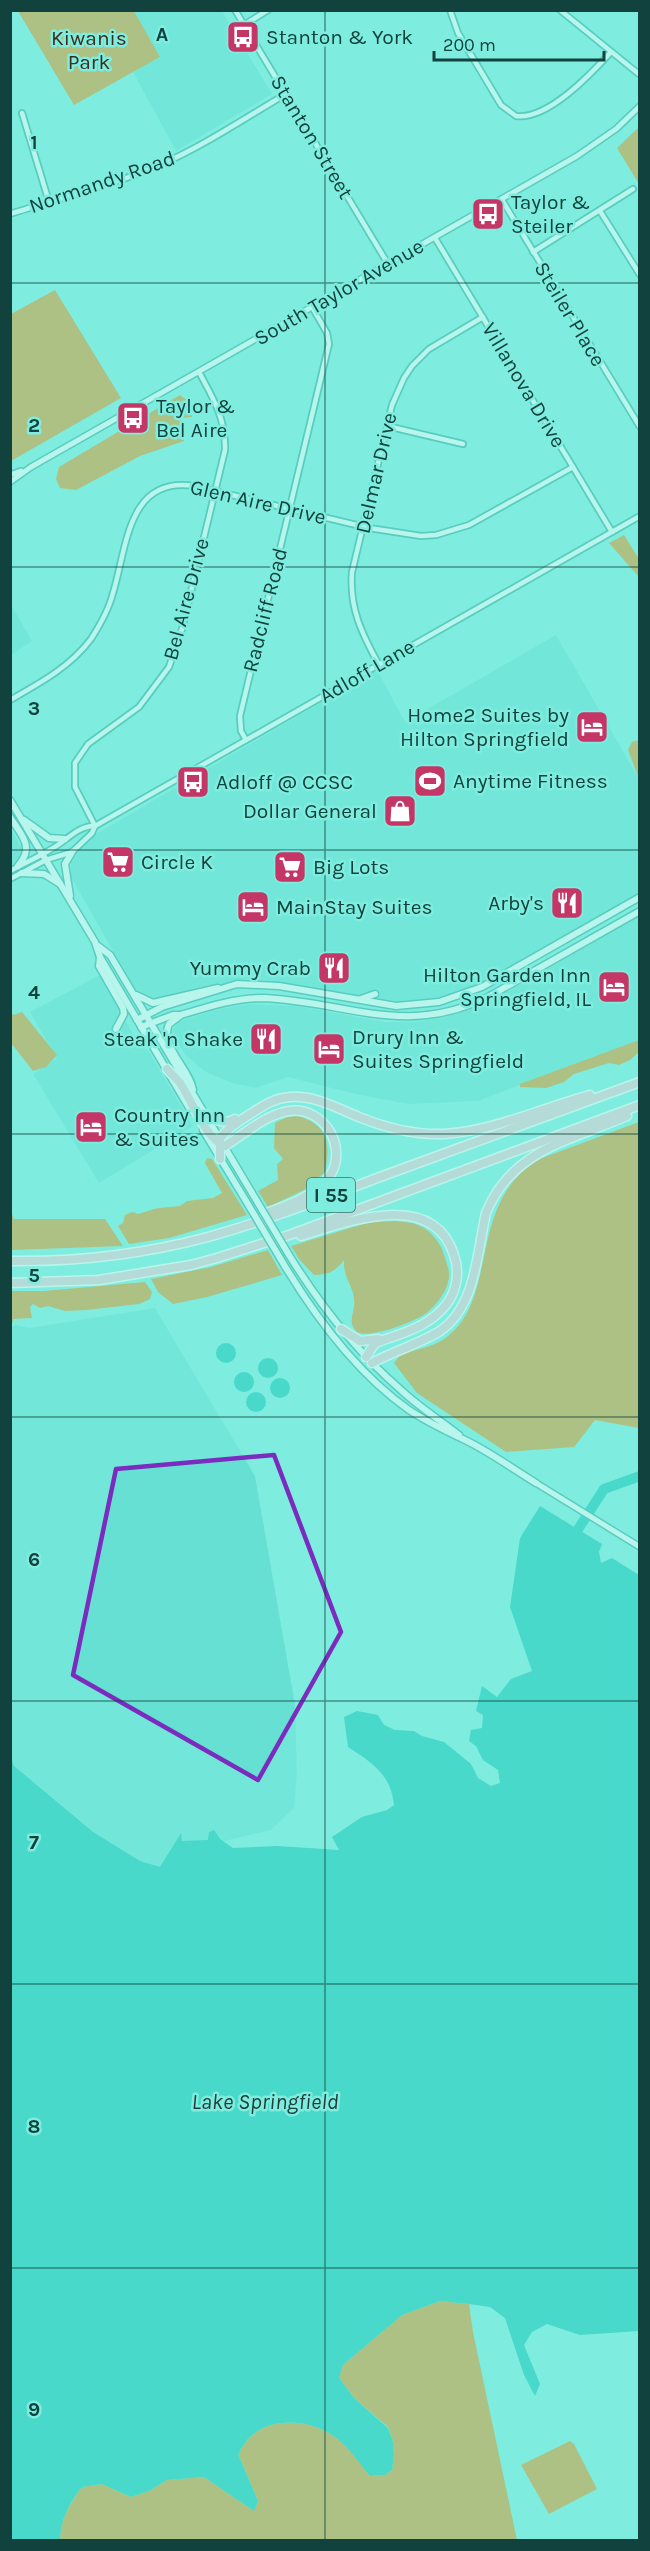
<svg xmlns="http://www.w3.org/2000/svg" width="650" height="2551" font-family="Karla,sans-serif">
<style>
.built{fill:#65e0d2}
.green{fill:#e68c17}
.water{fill:#07c0b1}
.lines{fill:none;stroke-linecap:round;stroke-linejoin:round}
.river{stroke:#07c0b1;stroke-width:10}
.minor-casing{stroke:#2ca699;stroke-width:8}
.tertiary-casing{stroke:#2ca699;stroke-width:8}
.secondary-casing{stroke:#2ca699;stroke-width:9}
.motorway-casing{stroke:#fff;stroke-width:11}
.minor{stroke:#fff;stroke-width:4.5}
.tertiary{stroke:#fff;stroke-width:5}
.secondary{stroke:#fff;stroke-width:6}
.motorway{stroke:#f6c6cf;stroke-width:8}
.secondary-bridge-casing{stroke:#2ca699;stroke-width:9;stroke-linecap:butt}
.secondary-bridge{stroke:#fff;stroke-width:6}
.marked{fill:none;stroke:#7b2cbf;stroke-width:4.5;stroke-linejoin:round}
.grid{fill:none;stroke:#11423d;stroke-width:1.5;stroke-opacity:0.55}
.labels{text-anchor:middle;stroke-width:5;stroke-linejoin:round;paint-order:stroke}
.shield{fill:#7eeddf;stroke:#32756e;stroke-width:1.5}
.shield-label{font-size:20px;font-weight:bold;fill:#11423d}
.poi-label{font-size:21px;fill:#11423d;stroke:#7eeddf;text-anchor:start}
.park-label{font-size:21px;fill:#3e2c1b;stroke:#7eeddf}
.street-label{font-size:21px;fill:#11423d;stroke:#7eeddf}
.water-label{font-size:22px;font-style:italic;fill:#1d3d39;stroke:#7eeddf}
.grid-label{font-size:20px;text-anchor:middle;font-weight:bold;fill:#11423d;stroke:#7eeddf;stroke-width:5;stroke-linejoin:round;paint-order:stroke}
</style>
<rect width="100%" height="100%" fill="#7eeddf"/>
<!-- built -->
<g class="built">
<path d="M134,11H222L272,94L176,151L133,72L160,57Z"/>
<path d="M10,603L32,641L11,655H10Z"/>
<path d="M556,635L639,779V893L481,983L450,996L433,1000L402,1002L263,980L216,985L156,1001L141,995L134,988L71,877V860L96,834L377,670L405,722Z"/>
<path d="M10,827L24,853L20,859L11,866Z"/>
<path d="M639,916V1042L590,1058L478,1101L408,1104L351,1093L288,1077L255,1088L232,1083L206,1072L185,1055L172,1032L177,1022L215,1010L249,1004L297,1006L384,1022H415L443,1018L488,1003Z"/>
<path d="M100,975L137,1041L149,1052L193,1126L99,1183L33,1074L57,1058L30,1012Z"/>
<path d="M155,1308L255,1476L295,1705L297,1773L294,1808L271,1830L208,1845L161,1874L118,1857L11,1770L10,1328L16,1325L29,1328Z"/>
</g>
<!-- green -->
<g class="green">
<path d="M18,11H134L160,57L74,105Z"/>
<path d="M639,127V184L617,148Z"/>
<path d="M55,290L121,398L11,461V314Z"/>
<path d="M180,395L192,404V417L181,418L184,441L140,456L76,490L60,488L56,479L59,467Z"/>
<path d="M624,535L639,559V577L609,543Z"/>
<path d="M639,740H640L639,779L628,750L632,742Z"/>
<path d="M10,1011L13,1015L22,1012L57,1055L46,1067L33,1071L11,1043Z"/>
<path d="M639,1040V1052L630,1060L619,1065L609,1063L574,1074L564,1082L546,1088L520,1087V1084Z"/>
<path d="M298,1116C328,1125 331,1144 325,1172L304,1190L268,1207L258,1191L278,1180L277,1164L283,1159L274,1148L275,1123L287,1117Z"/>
<path d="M639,1122V1428L595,1420L574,1447L506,1452L417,1393L394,1363L401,1354C415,1350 432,1347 444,1339C502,1299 464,1201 542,1158Z"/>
<path d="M207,1158L212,1159L247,1215L169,1238L129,1244L118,1226L123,1223L125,1215L132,1212L138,1214L158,1208L180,1206L187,1201L213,1198L222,1193L205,1163Z"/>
<path d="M10,1209L14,1219H105L123,1246L11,1250Z"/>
<path d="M395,1221C402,1222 412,1222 418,1225C429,1229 442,1244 444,1255C447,1264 451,1273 448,1282C446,1292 436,1305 428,1312C417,1321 364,1342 355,1330C347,1320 356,1311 354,1299C353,1285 343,1278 344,1260C335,1272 329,1274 314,1275L299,1259L291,1246L370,1222Z"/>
<path d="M268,1250L282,1275L207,1297L173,1304L158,1292L151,1279L211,1267Z"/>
<path d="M145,1282L152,1292L150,1299L139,1304L87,1310L65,1311L48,1306L40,1308L33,1304L30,1307L32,1318L13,1319L11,1330V1291H44Z"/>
<path d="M440,2301L469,2304L473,2332L517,2540H60C60,2520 70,2503 82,2487L102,2484L131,2497L149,2491L167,2480L204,2477L254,2511L258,2501L238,2454C242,2449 246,2440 252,2435C274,2417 309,2420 332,2435C348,2444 358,2461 370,2476L385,2475L392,2470L394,2455L393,2442L388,2427L355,2399L339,2378L343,2365L402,2315Z"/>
<path d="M570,2441L574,2444L597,2489L549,2514L521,2465Z"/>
</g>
<!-- water -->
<g class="water">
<circle cx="226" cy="1353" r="10"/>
<circle cx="268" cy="1368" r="10"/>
<circle cx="244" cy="1382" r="10"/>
<circle cx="280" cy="1388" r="10"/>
<circle cx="256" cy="1402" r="10"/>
<path d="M540,1506L602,1544L599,1552L601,1563L612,1558L639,1575V2331L580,2335L547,2324L532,2332L524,2345L540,2384L535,2396L524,2375L505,2318L490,2307L469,2304L440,2301L402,2315L343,2365L339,2378L355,2399L388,2428L393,2442L394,2455L392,2470L385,2475L370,2476C358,2462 348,2445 332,2435C309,2420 274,2417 252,2435C246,2440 242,2448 238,2454L258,2501L254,2511L204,2477L167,2480L149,2491L131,2497L102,2484L82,2487C70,2502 60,2520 60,2540H11V1758L14,1766L93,1832L140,1861L160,1867L181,1833L182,1841L208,1840L209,1832L214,1830L220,1839L233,1848L277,1846L339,1850L332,1837L362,1817L387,1810L394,1805C391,1775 373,1763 348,1747L344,1717L357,1711L378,1715L384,1725L395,1730L414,1731L422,1736L444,1742L471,1764L478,1778L491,1786L500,1783L498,1770L483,1760L476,1746L469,1741L471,1730L482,1728L483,1715L476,1711L482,1686L497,1697L511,1679L532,1671L510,1607L520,1538Z"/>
</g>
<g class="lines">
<!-- river -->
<path class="river" d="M575,1534L604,1489L640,1476"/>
<!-- minor casing -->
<g class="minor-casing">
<g id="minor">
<path d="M235,10L388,264"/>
<path d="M450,10L458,33L501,105L516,116C548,120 591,74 611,52"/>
<path d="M560,10L640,75"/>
<path d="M244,25L268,10"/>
<path d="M22,113L49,202"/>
<path d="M502,200L640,427"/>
<path d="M600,211L640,275"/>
<path d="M10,214C61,198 114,185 162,164C205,145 245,118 286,94"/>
<path d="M435,238L612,532"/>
<path d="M533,252L633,189"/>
<path d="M387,426L463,444"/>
<path d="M379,665C362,634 349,608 352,572L392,405L404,378L412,366L429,349L483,317"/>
<path d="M10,700C40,683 70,667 91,639C100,625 109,609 113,593C127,548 127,476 194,486L369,528L421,536L436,535L469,525L573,467"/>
<path d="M246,740L241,731L240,716L329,344L327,333L312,307"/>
<path d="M95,826L75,787V763L88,744L139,707L169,667L182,629L225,450C226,419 213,398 199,372"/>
<path d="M10,871C24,863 39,857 53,848C66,841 79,825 95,826L640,516"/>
<path d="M10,879L46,860L72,852L92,833L95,826"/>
</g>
</g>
<!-- tertiary casing -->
<g class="tertiary-casing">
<g id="tertiary">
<path d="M10,475L21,471"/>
<path d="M10,482L31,467L577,156L616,129L640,106"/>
<path d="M536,1483L640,1547"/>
</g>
</g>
<!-- secondary casing -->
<g class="secondary-casing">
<g id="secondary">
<path d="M10,800L95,942L100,957L191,1111"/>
<path d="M10,817C22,836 35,847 18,866"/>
<path d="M24,820L49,838L65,839"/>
<path d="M22,873L44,874L60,884"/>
<path d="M70,896L65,864L72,852"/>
<path d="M98,946L110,955L255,1198"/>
<path d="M100,958L99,966L123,1008L124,1014L116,1029"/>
<path d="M136,995L153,1003L218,988"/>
<path d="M361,999L375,994"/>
<path d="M181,1015L169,1024C159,1046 190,1069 193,1090"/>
<path d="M137,1020L162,1007L237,984L279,986L396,1006L439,1002L482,987L640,897"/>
<path d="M141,1027L173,1015H181C207,1007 235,998 262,998C347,1001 403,1038 488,997L640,911"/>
<path d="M203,1130L246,1201"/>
<path d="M289,1255C320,1305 357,1352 401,1390C419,1407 440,1420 459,1435"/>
<path d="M280,1258C313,1314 355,1372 409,1410C427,1422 446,1431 465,1440C490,1452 513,1469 536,1483"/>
</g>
</g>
<!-- motorway casing -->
<g class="motorway-casing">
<g id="motorway">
<path d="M167,1069C171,1074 176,1078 180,1083C191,1099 206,1140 225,1146C244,1134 267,1114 289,1111C325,1106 349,1149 329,1177C316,1195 289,1205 269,1212"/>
<path d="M205,1114C216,1120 224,1125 235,1119"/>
<path d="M220,1159V1138C229,1127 240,1120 252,1113C264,1105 275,1098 290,1097C314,1095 337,1108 359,1117C386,1128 415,1135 444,1134C494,1131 542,1108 590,1095"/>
<path d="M301,1236C347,1222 433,1188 454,1255C460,1272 457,1292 445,1306C432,1322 413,1330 395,1336C388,1339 379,1340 374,1345C371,1348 369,1353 366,1357"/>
<path d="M10,1261C77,1262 144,1254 208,1237C269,1220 329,1196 388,1174C472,1143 556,1113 640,1082"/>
<path d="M10,1283L99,1280L191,1265L217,1258L292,1234L640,1105"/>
<path d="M341,1329L360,1341L378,1339"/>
<path d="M372,1363C394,1351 419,1344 440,1331C476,1307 477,1252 486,1213C512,1149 570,1141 627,1116"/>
</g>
</g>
<!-- minor -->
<use href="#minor" class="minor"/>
<!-- tertiary -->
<use href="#tertiary" class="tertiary"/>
<!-- secondary -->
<use href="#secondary" class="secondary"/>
<!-- motorway -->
<use href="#motorway" class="motorway"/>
<!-- secondary-bridge casing -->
<g class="secondary-bridge-casing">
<g id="secondary-bridge">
<path d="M255,1198L289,1255"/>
<path d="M246,1201L280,1258"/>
</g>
</g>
<!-- secondary-bridge -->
<use href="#secondary-bridge" class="secondary-bridge"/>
</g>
<!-- marked area -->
<path d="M0 0H650V2551H0ZM274,1455L341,1632L258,1780L73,1675L116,1469Z" fill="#7eeddf" fill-opacity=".55" fill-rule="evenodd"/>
<path class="marked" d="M274,1455L341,1632L258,1780L73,1675L116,1469Z"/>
<!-- grid -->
<path class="grid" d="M325,10V2540M10,283H640M10,567H640M10,850H640M10,1134H640M10,1417H640M10,1701H640M10,1984H640M10,2268H640"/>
<!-- icons -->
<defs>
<g id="bus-square" transform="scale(1.725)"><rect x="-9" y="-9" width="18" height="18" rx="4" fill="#c33666" stroke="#7eeddf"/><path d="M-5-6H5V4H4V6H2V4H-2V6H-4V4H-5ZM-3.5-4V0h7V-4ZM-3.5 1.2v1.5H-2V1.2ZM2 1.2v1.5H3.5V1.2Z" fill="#fff"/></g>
<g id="hotel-square" transform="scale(1.725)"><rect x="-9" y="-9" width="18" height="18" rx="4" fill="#c33666" stroke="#7eeddf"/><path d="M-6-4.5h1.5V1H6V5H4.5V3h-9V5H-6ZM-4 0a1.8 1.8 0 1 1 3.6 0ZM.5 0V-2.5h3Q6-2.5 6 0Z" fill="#fff"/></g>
<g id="stadium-square" transform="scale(1.725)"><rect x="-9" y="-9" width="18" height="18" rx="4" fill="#c33666" stroke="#7eeddf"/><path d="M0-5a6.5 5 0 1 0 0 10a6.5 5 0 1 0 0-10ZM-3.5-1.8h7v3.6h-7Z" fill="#fff"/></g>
<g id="shop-square" transform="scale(1.725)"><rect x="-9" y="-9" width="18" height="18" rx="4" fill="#c33666" stroke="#7eeddf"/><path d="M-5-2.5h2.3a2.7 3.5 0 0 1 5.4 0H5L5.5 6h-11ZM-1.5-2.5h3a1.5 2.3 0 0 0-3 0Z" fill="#fff"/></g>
<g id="supermarket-square" transform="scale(1.725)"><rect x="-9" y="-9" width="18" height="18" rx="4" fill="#c33666" stroke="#7eeddf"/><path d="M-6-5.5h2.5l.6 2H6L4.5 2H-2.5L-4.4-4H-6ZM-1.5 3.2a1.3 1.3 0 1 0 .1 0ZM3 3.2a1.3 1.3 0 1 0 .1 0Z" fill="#fff"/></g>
<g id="restaurant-square" transform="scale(1.725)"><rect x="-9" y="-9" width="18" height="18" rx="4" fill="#c33666" stroke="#7eeddf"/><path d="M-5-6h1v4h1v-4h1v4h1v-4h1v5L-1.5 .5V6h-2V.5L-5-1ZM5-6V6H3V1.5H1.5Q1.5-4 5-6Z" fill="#fff"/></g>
</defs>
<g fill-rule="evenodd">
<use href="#bus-square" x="243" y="37"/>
<use href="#bus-square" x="488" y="214"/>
<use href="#bus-square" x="133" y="418"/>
<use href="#hotel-square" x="592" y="727"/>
<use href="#stadium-square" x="430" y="781"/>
<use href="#bus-square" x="193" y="782"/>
<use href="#shop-square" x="400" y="811"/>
<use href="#supermarket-square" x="118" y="862"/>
<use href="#supermarket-square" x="290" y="867"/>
<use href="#restaurant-square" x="567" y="903"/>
<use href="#hotel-square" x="253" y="907"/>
<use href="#restaurant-square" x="334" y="968"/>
<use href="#hotel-square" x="614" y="987"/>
<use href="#restaurant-square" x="266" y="1039"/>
<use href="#hotel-square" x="329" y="1049"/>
<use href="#hotel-square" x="91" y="1127"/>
</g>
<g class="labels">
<!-- shield labels -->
<rect class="shield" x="307" y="1178" width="48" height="34" rx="4.5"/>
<g class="shield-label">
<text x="331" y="1202">I 55</text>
</g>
<!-- poi labels -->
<g class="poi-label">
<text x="266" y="44">Stanton &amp; York</text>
<text x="511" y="209">Taylor &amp;<tspan x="511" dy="24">Steiler</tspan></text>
<text x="156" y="413">Taylor &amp;<tspan x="156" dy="24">Bel Aire</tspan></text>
<text x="569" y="722" text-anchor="end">Home2 Suites by<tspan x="569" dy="24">Hilton Springfield</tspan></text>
<text x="453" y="788">Anytime Fitness</text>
<text x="216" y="789">Adloff @ CCSC</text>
<text x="377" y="818" text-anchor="end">Dollar General</text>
<text x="141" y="869">Circle K</text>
<text x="313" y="874">Big Lots</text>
<text x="544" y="910" text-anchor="end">Arby's</text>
<text x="276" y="914">MainStay Suites</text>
<text x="311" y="975" text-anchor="end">Yummy Crab</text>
<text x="591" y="982" text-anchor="end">Hilton Garden Inn<tspan x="591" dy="24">Springfield, IL</tspan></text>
<text x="352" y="1044">Drury Inn &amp;<tspan x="352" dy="24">Suites Springfield</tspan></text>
<text x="243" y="1046" text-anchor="end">Steak 'n Shake</text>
<text x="114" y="1122">Country Inn<tspan x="114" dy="24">&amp; Suites</tspan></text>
</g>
<!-- park labels -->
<g class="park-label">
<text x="89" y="45">Kiwanis<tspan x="89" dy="24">Park</tspan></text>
</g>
<!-- street labels -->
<g class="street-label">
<text transform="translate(312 137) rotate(59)" y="7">Stanton Street</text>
<text transform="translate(102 182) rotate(-19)" y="7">Normandy Road</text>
<text transform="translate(339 292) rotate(-30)" y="7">South Taylor Avenue</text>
<text transform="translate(570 314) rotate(59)" y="7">Steiler Place</text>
<text transform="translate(524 385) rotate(59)" y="7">Villanova Drive</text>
<text transform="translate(376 473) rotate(-77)" y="7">Delmar Drive</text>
<text transform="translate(258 502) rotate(13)" y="7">Glen Aire Drive</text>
<text transform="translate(186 599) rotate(-75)" y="7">Bel Aire Drive</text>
<text transform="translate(265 610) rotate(-76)" y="7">Radcliff Road</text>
<text transform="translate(367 671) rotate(-30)" y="7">Adloff Lane</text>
</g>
<!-- water labels -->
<g class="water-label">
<text x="265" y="2109">Lake Springfield</text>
</g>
</g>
<g class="grid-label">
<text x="162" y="41">A</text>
<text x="34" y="149">1</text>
<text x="34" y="432">2</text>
<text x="34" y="715">3</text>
<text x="34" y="999">4</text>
<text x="34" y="1282">5</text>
<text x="34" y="1566">6</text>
<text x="34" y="1849">7</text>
<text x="34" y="2133">8</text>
<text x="34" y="2416">9</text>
</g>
<!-- border -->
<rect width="650" height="2551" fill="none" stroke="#11423d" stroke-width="24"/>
<!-- scale -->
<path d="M434 51v9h170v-9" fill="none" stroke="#11423d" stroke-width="3"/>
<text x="443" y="51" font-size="18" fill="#11423d" stroke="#7eeddf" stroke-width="4.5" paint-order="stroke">200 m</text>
</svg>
